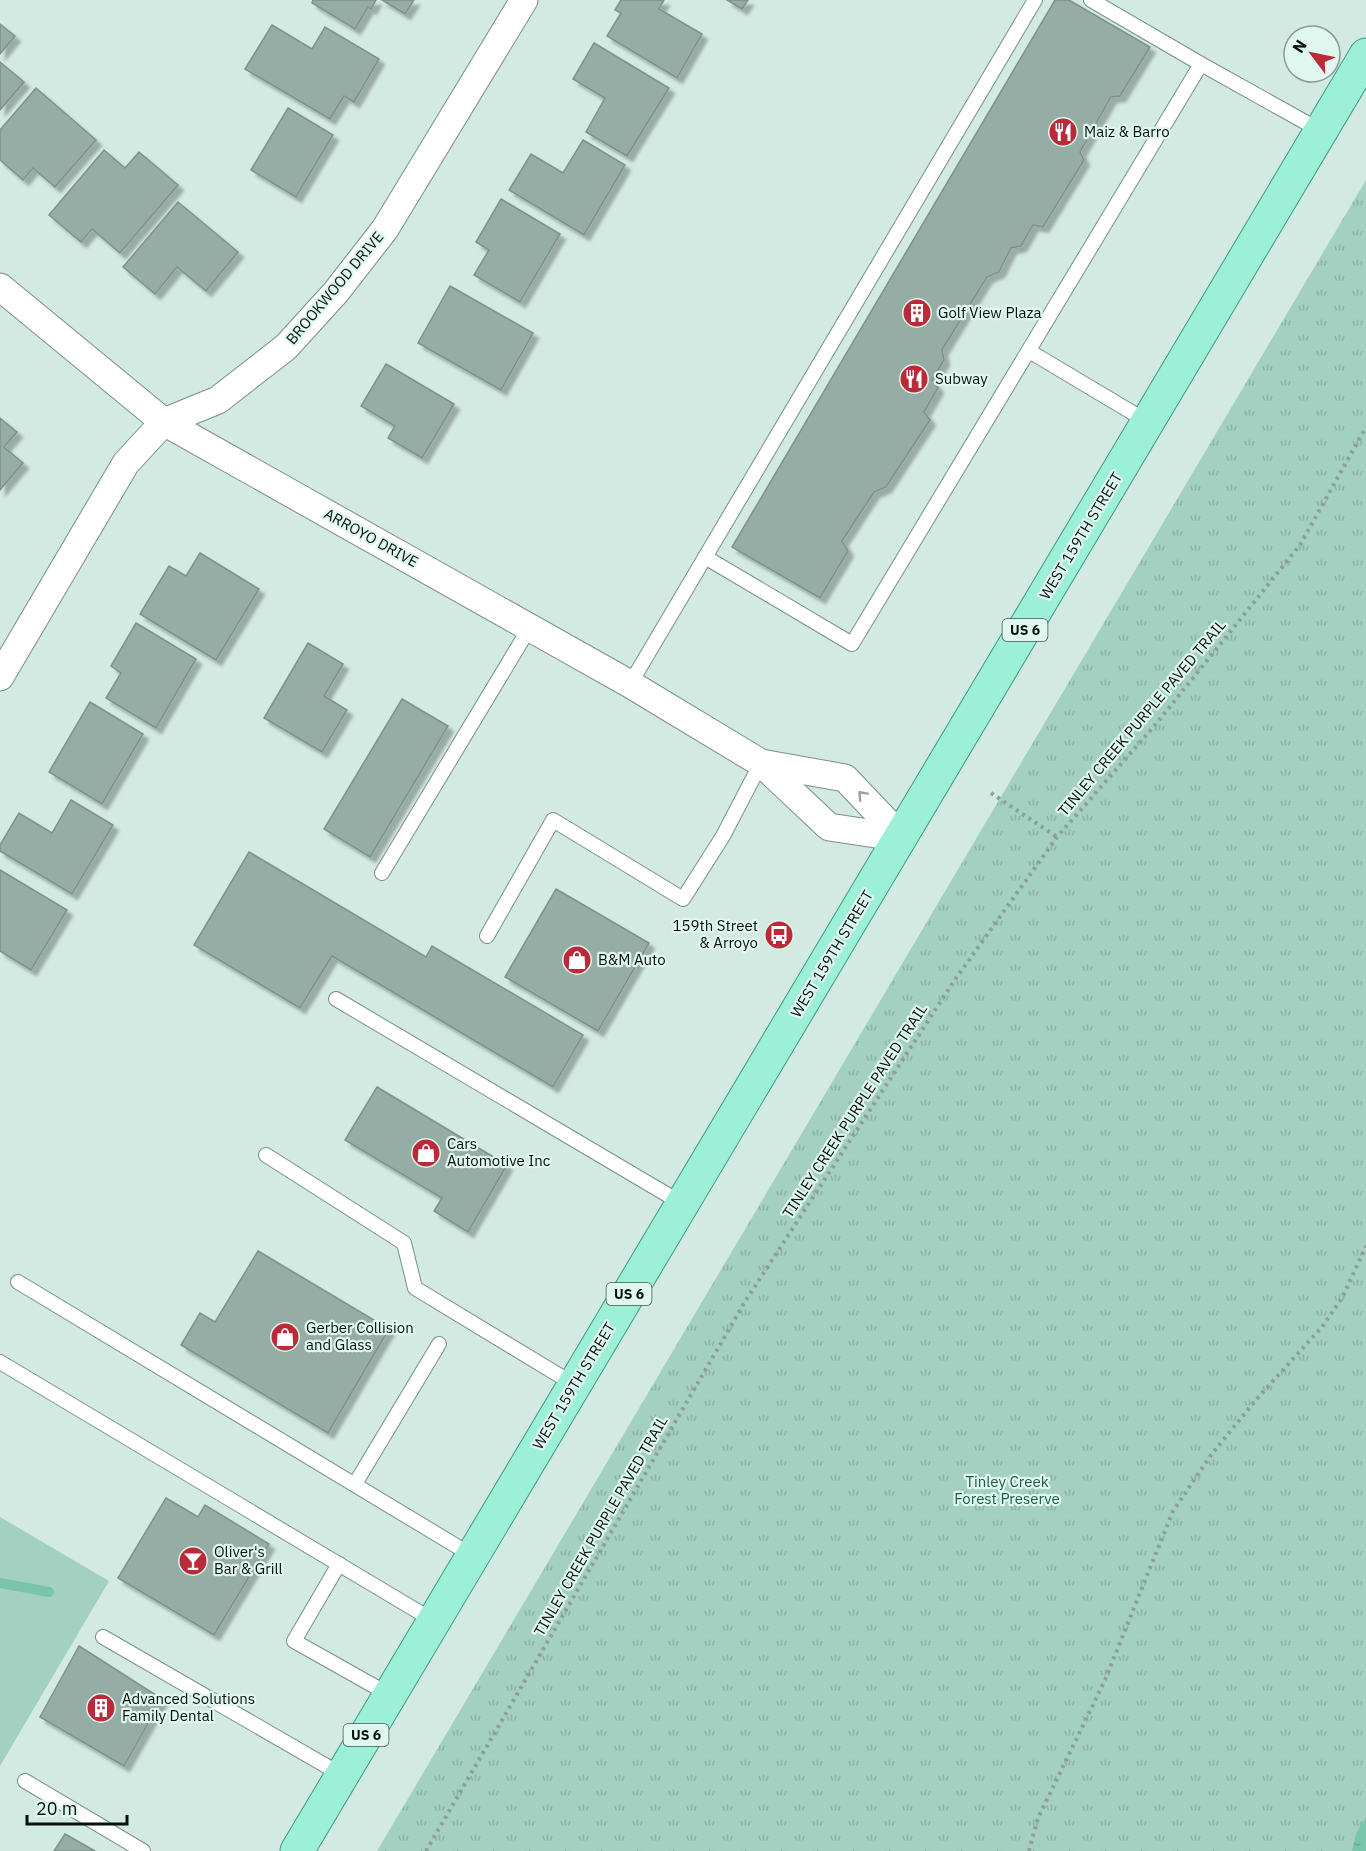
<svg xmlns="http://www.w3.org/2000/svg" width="1366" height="1851" font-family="'IBM Plex Sans',sans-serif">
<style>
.grass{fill:#a3d0c0}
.park{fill:url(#park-tufts)}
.water{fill:url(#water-ripples)}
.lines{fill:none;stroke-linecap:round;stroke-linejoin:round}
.stream{stroke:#79c5ac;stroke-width:10}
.building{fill:#95ada4;stroke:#7c938a;stroke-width:1.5;filter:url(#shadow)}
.service-casing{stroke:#798f87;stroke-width:16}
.minor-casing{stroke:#798f87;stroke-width:29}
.primary-casing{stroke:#3e9b80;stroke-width:35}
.path{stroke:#8d9f98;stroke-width:4;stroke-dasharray:3 4.5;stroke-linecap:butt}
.service{stroke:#fff;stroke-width:14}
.minor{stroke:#fff;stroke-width:27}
.primary{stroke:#9df0d8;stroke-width:33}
.oneway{stroke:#9c9f9e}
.labels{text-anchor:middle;stroke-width:4.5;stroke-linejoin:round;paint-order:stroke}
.shield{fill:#dff7ee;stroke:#485550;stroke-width:1.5}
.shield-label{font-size:14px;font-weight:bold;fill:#08100d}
.poi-label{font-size:15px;fill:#08100d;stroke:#dff7ee;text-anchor:start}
.street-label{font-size:15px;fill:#08100d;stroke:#dff7ee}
.park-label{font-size:15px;fill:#1e5a49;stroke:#dff7ee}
</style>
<defs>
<pattern id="park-tufts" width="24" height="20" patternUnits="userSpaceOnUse" patternTransform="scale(1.5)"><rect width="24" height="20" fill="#a3d0c0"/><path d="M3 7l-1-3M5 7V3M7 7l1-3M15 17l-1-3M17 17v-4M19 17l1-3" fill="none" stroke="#8bb2a4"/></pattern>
<pattern id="water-ripples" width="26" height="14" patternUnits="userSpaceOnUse" patternTransform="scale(1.5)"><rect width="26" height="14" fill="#79c5ac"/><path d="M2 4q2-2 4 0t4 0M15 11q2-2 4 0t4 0" fill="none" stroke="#67a893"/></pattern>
<filter id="shadow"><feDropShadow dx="5.5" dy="5.5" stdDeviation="1.5" flood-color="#0004"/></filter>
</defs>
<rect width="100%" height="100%" fill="#d2eae1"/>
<!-- grass -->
<path class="grass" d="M0,1517L109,1581L0,1766Z"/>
<!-- park -->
<path class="park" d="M1366,180V1851H377Z"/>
<!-- water -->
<path class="water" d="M1366,1817V1851H1352L1356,1834Z"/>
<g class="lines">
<!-- stream -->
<path class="stream" d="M0,1583L49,1592"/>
</g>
<!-- building -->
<g class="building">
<path d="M313,0H376L371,9L368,7L355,29L312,3Z"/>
<path d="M382,0H414L405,14Z"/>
<path d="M621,0H664L659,9L702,34L677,78L607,36L621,13L615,10Z"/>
<path d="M727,0H748L742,9Z"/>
<path d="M1055,0H1069L1150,47L1120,96L1111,97L1080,152L1084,160L1043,227L1033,225L1021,246L1011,248L999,272L987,277L942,350L944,360L932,380L938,388L924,412L930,420L886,487L874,492L842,541L848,551L820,598L732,547Z"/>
<path d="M0,24L15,36L0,54Z"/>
<path d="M272,25L312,49L325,27L379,59L354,102L344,96L330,119L245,69Z"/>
<path d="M594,43L669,88L627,156L586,132L605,98L573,79Z"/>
<path d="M0,62L24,82L0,110Z"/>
<path d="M36,88L96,140L55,187L33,168L23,180L0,160V130Z"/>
<path d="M288,108L333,135L296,197L251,170Z"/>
<path d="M583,140L625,165L584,235L509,190L531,154L563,173Z"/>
<path d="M104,150L125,168L139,152L178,185L120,253L92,229L81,242L49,215Z"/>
<path d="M501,199L560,234L520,302L474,275L489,250L476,242Z"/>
<path d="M178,202L238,252L206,291L177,267L155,294L123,267Z"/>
<path d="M450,286L533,333L501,390L418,343Z"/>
<path d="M386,364L454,404L422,458L388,438L395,426L361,406Z"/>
<path d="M0,418L17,432L4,447L23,463L0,490Z"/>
<path d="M200,553L259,589L216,660L140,614L169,566L186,576Z"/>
<path d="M136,623L196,659L156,728L106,698L121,673L111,666Z"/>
<path d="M308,643L343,664L324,696L347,710L322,752L264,718Z"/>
<path d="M402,699L448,726L370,857L324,829Z"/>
<path d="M90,702L143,734L102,804L49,772Z"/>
<path d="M71,800L113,825L72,894L0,851V845L19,813L52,833Z"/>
<path d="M249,852L426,957L432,946L583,1035L553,1087L332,956L300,1008L194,945Z"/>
<path d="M0,870L67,910L31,970L0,951Z"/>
<path d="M556,889L649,943L598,1031L505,977Z"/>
<path d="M377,1087L507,1165L468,1232L434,1211L442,1198L345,1140Z"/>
<path d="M258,1251L389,1329L328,1433L181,1345L200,1313L215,1322Z"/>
<path d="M166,1498L198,1517L205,1505L269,1544L214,1635L118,1578Z"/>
<path d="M79,1646L162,1699L124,1766L40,1717Z"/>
<path d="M65,1834L95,1851H54Z"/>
</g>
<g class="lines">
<!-- service casing -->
<g class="service-casing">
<g id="service">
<path d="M1201,64L1321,131"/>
<path d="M1029,351L1148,422"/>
<path d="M705,557L852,644L1201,64L1091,0"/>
<path d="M630,684L1035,0"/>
<path d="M382,873L530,627"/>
<path d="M487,936L553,820L683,899L723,836L761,763"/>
<path d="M336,999L683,1204"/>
<path d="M266,1155L404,1243L415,1288L575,1385"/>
<path d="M18,1282L473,1556"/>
<path d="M0,1362L434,1621"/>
<path d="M355,1484L439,1344"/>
<path d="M339,1564L294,1641L390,1695"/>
<path d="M103,1637L342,1775"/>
<path d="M25,1781L143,1851"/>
</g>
</g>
<!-- minor casing -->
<g class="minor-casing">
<g id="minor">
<path d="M0,287L164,422L630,684L761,763L829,827L902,838"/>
<path d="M0,677L126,463L164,422L218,400L286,347L336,292L385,229L524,0"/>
<path d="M761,763L845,778L902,838"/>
</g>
</g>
<!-- primary casing -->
<g class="primary-casing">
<path id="primary" d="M297,1851L1366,55"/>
</g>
<!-- path -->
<g class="path">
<path d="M991,793L1057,837"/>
<path d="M426,1851L746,1300L954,981L1057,837L1156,724L1300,545L1366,427"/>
<path d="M1029,1851L1038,1818L1105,1680L1173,1511L1211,1455L1255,1401L1322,1327L1342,1298L1366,1246"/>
</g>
<!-- service -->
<use href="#service" class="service"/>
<!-- minor -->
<use href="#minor" class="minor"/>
<!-- primary -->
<use href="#primary" class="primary"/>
</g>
<!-- one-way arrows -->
<defs><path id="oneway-chevron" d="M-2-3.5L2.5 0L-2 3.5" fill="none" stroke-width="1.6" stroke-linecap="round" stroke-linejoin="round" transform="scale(1.5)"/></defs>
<use class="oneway" href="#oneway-chevron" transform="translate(862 795) rotate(-133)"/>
<!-- icons -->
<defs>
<g id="restaurant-disc" transform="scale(1.5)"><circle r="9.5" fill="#bb2a39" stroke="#dff7ee"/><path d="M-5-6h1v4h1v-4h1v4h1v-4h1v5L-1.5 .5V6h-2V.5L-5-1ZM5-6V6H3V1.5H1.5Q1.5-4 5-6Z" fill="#fff"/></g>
<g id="building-disc" transform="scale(1.5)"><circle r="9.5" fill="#bb2a39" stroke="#dff7ee"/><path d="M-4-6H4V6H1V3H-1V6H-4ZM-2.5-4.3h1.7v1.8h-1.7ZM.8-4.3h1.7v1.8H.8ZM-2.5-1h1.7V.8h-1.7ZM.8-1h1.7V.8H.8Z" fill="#fff"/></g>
<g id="bus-disc" transform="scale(1.5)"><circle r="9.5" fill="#bb2a39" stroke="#dff7ee"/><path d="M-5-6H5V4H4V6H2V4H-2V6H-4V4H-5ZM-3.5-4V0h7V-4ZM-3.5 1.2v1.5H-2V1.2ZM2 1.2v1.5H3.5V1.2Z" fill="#fff"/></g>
<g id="shop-disc" transform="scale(1.5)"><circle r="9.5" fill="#bb2a39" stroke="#dff7ee"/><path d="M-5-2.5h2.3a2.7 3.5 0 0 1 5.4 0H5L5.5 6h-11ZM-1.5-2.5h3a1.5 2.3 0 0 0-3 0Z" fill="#fff"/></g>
<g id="bar-disc" transform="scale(1.5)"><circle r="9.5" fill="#bb2a39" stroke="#dff7ee"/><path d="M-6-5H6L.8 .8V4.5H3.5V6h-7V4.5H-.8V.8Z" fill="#fff"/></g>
</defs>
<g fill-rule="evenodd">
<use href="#restaurant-disc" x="1063" y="132"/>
<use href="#building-disc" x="917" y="313"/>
<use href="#restaurant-disc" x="914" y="379"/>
<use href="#bus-disc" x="779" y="935"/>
<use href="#shop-disc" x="577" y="960"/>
<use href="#shop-disc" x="426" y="1153"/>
<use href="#shop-disc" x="285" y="1337"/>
<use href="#bar-disc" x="193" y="1561"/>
<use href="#building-disc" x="101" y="1708"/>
</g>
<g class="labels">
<!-- shield labels -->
<g class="shield">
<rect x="1002.5" y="619" width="45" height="22" rx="4.5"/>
<rect x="606.5" y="1283" width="45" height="22" rx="4.5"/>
<rect x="343.5" y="1724" width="45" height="22" rx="4.5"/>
</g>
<g class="shield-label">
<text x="1025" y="635">US 6</text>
<text x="629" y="1299">US 6</text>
<text x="366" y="1740">US 6</text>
</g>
<!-- poi labels -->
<g class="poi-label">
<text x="1084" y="137">Maiz &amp; Barro</text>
<text x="938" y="318">Golf View Plaza</text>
<text x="935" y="384">Subway</text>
<text x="758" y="931" text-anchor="end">159th Street<tspan x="758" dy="17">&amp; Arroyo</tspan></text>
<text x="598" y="965">B&amp;M Auto</text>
<text x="447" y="1149">Cars<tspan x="447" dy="17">Automotive Inc</tspan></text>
<text x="306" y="1333">Gerber Collision<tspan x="306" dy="17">and Glass</tspan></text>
<text x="214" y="1557">Oliver's<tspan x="214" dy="17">Bar &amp; Grill</tspan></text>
<text x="122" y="1704">Advanced Solutions<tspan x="122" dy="17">Family Dental</tspan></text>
</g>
<!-- street labels -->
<g class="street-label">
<text transform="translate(335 288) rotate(-50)" y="5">BROOKWOOD DRIVE</text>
<text transform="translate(1081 536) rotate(-59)" y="5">WEST 159TH STREET</text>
<text transform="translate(371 538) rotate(29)" y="5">ARROYO DRIVE</text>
<text transform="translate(1142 718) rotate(-50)" y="5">TINLEY CREEK PURPLE PAVED TRAIL</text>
<text transform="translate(832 954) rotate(-59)" y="5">WEST 159TH STREET</text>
<text transform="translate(855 1111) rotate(-57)" y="5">TINLEY CREEK PURPLE PAVED TRAIL</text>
<text transform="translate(574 1386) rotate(-59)" y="5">WEST 159TH STREET</text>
<text transform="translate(601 1526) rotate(-60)" y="5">TINLEY CREEK PURPLE PAVED TRAIL</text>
</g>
<!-- park labels -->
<g class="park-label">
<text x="1007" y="1487">Tinley Creek<tspan x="1007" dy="17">Forest Preserve</tspan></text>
</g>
</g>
<!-- north arrow -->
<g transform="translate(1312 54) rotate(302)"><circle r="28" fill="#dff7ee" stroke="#899b94" stroke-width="1.5"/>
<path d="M0-4.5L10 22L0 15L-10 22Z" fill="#bb2a39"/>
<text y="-9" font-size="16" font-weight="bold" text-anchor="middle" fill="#08100d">N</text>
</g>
<!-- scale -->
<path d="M27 1815v9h100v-9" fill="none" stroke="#08100d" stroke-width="3"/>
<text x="36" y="1815" font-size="18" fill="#08100d" stroke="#dff7ee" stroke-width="4.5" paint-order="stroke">20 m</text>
</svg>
